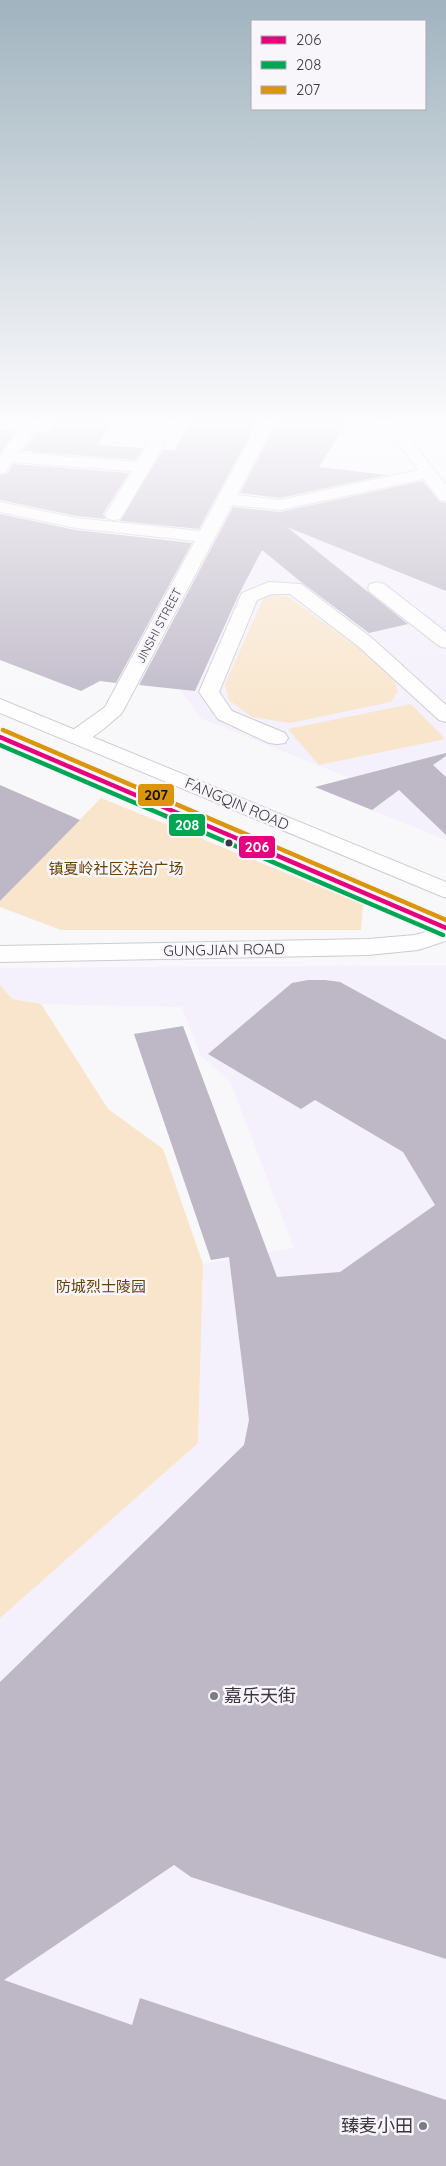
<svg xmlns="http://www.w3.org/2000/svg" width="446" height="2166" font-family="Quicksand,'Noto Sans SC',sans-serif">
<style>
.built{fill:#f4f0fc}
.green{fill:#f9e5cc}
.building{fill:#bdb7c6}
.lines{fill:none;stroke-linecap:round;stroke-linejoin:round}
.minor-casing{stroke:#cdcbd1;stroke-width:2}
.major-casing{stroke:#cdcbd1;stroke-width:2}
.minor{fill:#fefefe;fill-rule:evenodd}
.major{fill:#fefefe;fill-rule:evenodd}
.bus-1-casing{stroke:#f8f6fb;stroke-width:8}
.bus-2-casing{stroke:#f8f6fb;stroke-width:8}
.bus-3-casing{stroke:#f8f6fb;stroke-width:8}
.bus-1{stroke:#e5007d;stroke-width:4.5}
.bus-2{stroke:#00a651;stroke-width:4.5}
.bus-3{stroke:#db950a;stroke-width:4.5}
.bus-dot{fill:#3a3741;stroke:#f8f6fb;stroke-width:2}
.poi-dot{fill:#7c7a82;stroke:#f8f6fb;stroke-width:2}
.labels{text-anchor:middle;stroke-width:5;stroke-linejoin:round;paint-order:stroke}
.far-street-label{font-size:12px;fill:#3a3741;stroke:#f8f6fb}
.street-label{font-size:15px;fill:#3a3741;stroke:#f8f6fb}
.park-label{font-size:15px;fill:#644205;stroke:#f8f6fb}
.near-poi-label{font-size:18px;fill:#3a3741;stroke:#f8f6fb;text-anchor:start}
.line-badge{stroke:#f8f6fb;stroke-width:2}
.badge-label{font-size:14px;text-anchor:middle;font-weight:bold;fill:#fff}
.pale-badge-label{font-size:14px;text-anchor:middle;font-weight:bold;fill:#111}
</style>
<rect width="100%" height="100%" fill="#f8f7fa"/>
<!-- built -->
<g class="built">
<path d="M402,480L446,508V840L372,810L392,795L202,719L179,689L146,686L215,553L256,514Z"/>
<path d="M446,965V2166H0V1618L198,1443L203,1264L294,1248L230,1081L201,1056L182,1007L41,1004L12,999L0,985V968Z"/>
</g>
<!-- green -->
<g class="green">
<path d="M276,595L289,597L391,672L398,691L391,702L290,723L252,717L229,700L225,684L263,599Z"/>
<path d="M411,704L445,739L319,765L288,729Z"/>
<path d="M101,798L363,904L361,930H61L0,907V901Z"/>
<path d="M0,985L12,999L41,1004L108,1109L163,1149L203,1264L198,1443L0,1618Z"/>
</g>
<!-- building -->
<g class="building">
<path d="M56,422H112L98,445L143,448L136,460L22,451L36,433H48Z"/>
<path d="M191,422H257L199,529L120,521L163,450H175Z"/>
<path d="M277,422H347L319,467L387,475L280,498L240,493Z"/>
<path d="M0,430L16,431L0,453Z"/>
<path d="M13,464L129,473L103,514L106,519L76,516L0,500V475L8,473Z"/>
<path d="M423,481L439,501L446,503V591L287,527L408,624L369,633L301,582L262,550L238,596L195,691L139,685L233,507L280,512Z"/>
<path d="M0,514L76,530L192,543L116,683L100,681L81,691L0,660Z"/>
<path d="M446,753V756L433,765L446,777V835L399,790L372,810L315,787Z"/>
<path d="M0,785L80,820L0,901Z"/>
<path d="M308,980H325L340,982L446,1040V1959L191,1877L174,1865L4,1980L132,2025L140,1998L446,2100V2166H0V1682L244,1445L249,1420L229,1257L211,1260L134,1034L183,1026L277,1277L340,1272L435,1205L403,1152L315,1100L301,1109L208,1054L292,983Z"/>
</g>
<g class="lines">
<!-- minor casing -->
<g class="minor-casing">
<g id="minor">
<path d="M25,422H41L19,453L137,462L161,422H177L123,515L120,519L114,520L108,519L105,515L132,471L12,462L6,472L0,473V456Z"/>
<path d="M259,422H275L237,495L280,500L418,470L381,422H397L446,485V501L440,500L424,479L280,510L232,505L123,711L120,715C106,726 89,746 70,742L67,737L70,732L105,707L195,541L76,528L0,512V502L76,518L200,531Z"/>
<path d="M269,582L301,584L373,639L446,705V722L439,720L359,647L290,594H272L257,600L219,692L232,711L285,733L288,738L285,743L277,744L269,743L218,719L199,692L240,597L242,593Z"/>
<path d="M377,582L384,584L446,632V648L439,646L370,592L368,588L370,584Z"/>
<path d="M446,926V941L418,950L368,955L0,962V946L368,939L415,935Z"/>
</g>
</g>
<!-- major casing -->
<g class="major-casing">
<g id="major">
<path d="M0,699L446,882V898L0,713Z"/>
<path d="M0,731L446,919V935L0,745Z"/>
</g>
</g>
<!-- minor -->
<use href="#minor" class="minor"/>
<!-- major -->
<use href="#major" class="major"/>
<!-- bus-1 casing -->
<g class="bus-1-casing">
<path id="bus-1" d="M0,737L446,928"/>
</g>
<!-- bus-2 casing -->
<g class="bus-2-casing">
<path id="bus-2" d="M0,745L443,935"/>
</g>
<!-- bus-3 casing -->
<g class="bus-3-casing">
<path id="bus-3" d="M3,730L446,920"/>
</g>
<!-- bus-1 -->
<use href="#bus-1" class="bus-1"/>
<!-- bus-2 -->
<use href="#bus-2" class="bus-2"/>
<!-- bus-3 -->
<use href="#bus-3" class="bus-3"/>
</g>
<!-- sky -->
<linearGradient id="sky" x2="0" y2="1"><stop stop-color="#a0b3be"/><stop offset="0.58" stop-color="#fcfbfd"/><stop offset="1" stop-color="#fcfbfd" stop-opacity="0"/></linearGradient>
<rect width="446" height="726" fill="url(#sky)"/>
<!-- markers -->
<circle class="bus-dot" cx="229" cy="843" r="4.5"/>
<g class="poi-dot">
<circle cx="214" cy="1696" r="5"/>
<circle cx="423" cy="2126" r="5"/>
</g>
<g class="labels">
<!-- far-street labels -->
<g class="far-street-label">
<text transform="translate(159 626) rotate(-62)" y="4">JINSHI STREET</text>
</g>
<!-- street labels -->
<g class="street-label">
<text transform="translate(237 804) rotate(23)" y="5">FANGQIN ROAD</text>
<text transform="translate(224 950) rotate(-1)" y="5">GUNGJIAN ROAD</text>
</g>
<!-- park labels -->
<g class="park-label">
<text x="116" y="874">镇夏岭社区法治广场</text>
<text x="101" y="1292">防城烈士陵园</text>
</g>
<!-- near-poi labels -->
<g class="near-poi-label">
<text x="224" y="1702">嘉乐天街</text>
<text x="413" y="2132" text-anchor="end">臻麦小田</text>
</g>
</g>
<g class="line-badge">
<rect x="137" y="783" width="38" height="24" rx="5" fill="#db950a"/>
<rect x="168" y="813" width="38" height="24" rx="5" fill="#00a651"/>
<rect x="238" y="835" width="38" height="24" rx="5" fill="#e5007d"/>
</g>
<g class="badge-label">
<text x="187" y="830">208</text>
<text x="257" y="852">206</text>
</g>
<g class="pale-badge-label">
<text x="156" y="800">207</text>
</g>
<!-- legend -->
<rect x="251" y="20" width="175" height="90" fill="#f8f6fb" stroke="#acaab1"/>
<rect x="261" y="36" width="25" height="8" fill="#e5007d" stroke="#acaab1"/>
<text x="296" y="45" font-size="15" fill="#3a3741">206</text>
<rect x="261" y="61" width="25" height="8" fill="#00a651" stroke="#acaab1"/>
<text x="296" y="70" font-size="15" fill="#3a3741">208</text>
<rect x="261" y="86" width="25" height="8" fill="#db950a" stroke="#acaab1"/>
<text x="296" y="95" font-size="15" fill="#3a3741">207</text>
</svg>
